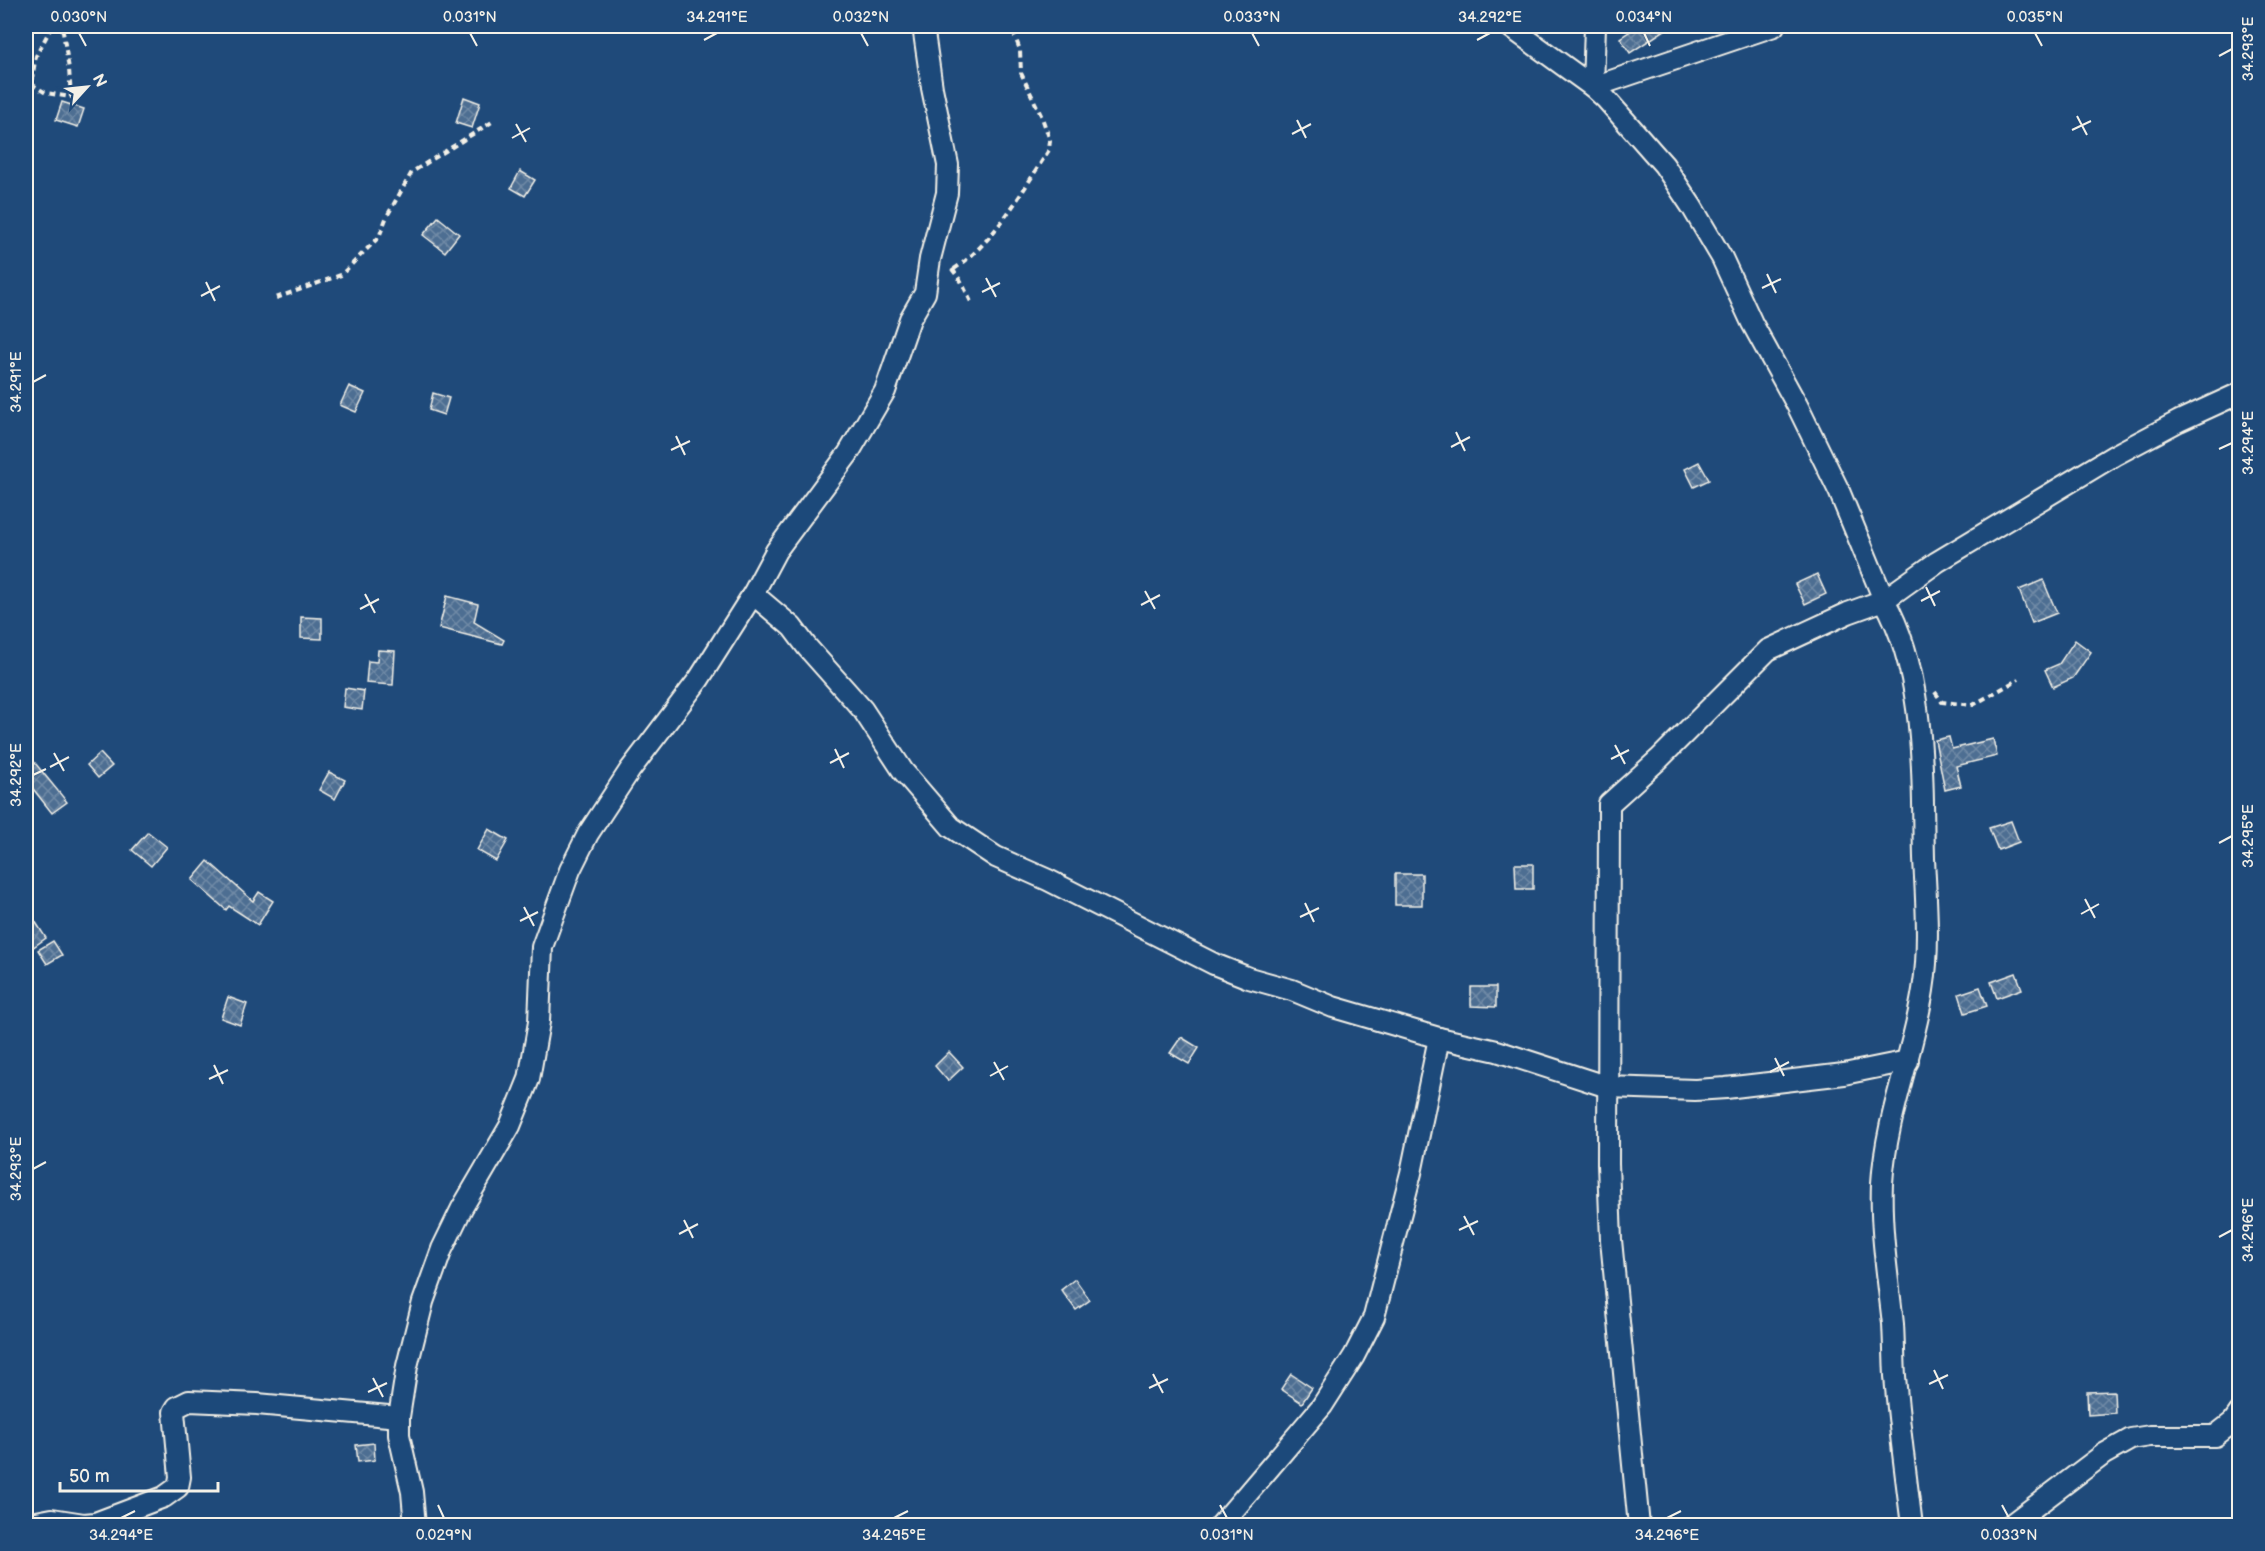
<svg xmlns="http://www.w3.org/2000/svg" width="2265" height="1551" font-family="'Balsamiq Sans',sans-serif">
<style>
.building{fill:url(#building-cross-hatch);stroke:#f4f1e8;stroke-width:1.5}
.lines{fill:none;stroke-linecap:round;stroke-linejoin:round}
.street-casing{stroke:#f4f1e8;stroke-width:24}
.path{stroke:#f4f1e8;stroke-width:4;stroke-dasharray:6 4.5;stroke-linecap:butt}
.street{stroke:#1f4a7a;stroke-width:20}
.ticks{fill:none;stroke:#f4f1e8;stroke-width:2}
.neatline{fill:none;stroke:#f4f1e8;stroke-width:2}
.ticks-label{font-size:15px;text-anchor:middle;fill:#f4f1e8}
</style>
<defs>
<pattern id="building-cross-hatch" width="8" height="8" patternUnits="userSpaceOnUse" patternTransform="scale(1.5)"><rect width="8" height="8" fill="#4d6e92"/><path d="M0 0l8 8M0 8l8-8" fill="none" stroke="#708aa6"/></pattern>
</defs>
<rect width="100%" height="100%" fill="#1f4a7a"/>
<filter id="ink" filterUnits="userSpaceOnUse"><feTurbulence type="fractalNoise" baseFrequency=".0167" numOctaves="2"/><feDisplacementMap in="SourceGraphic" scale="12" xChannelSelector="R" yChannelSelector="G"/><feConvolveMatrix kernelMatrix="1 2 1 2 8 2 1 2 1" color-interpolation-filters="sRGB"/></filter>
<g filter="url(#ink)">
<!-- building -->
<g class="building">
<path d="M1638,26H1671L1630,53L1620,38Z"/>
<path d="M464,97L480,103L472,128L456,123Z"/>
<path d="M62,102L84,109L78,127L56,120Z"/>
<path d="M520,171L535,180L525,196L511,188Z"/>
<path d="M438,217L459,234L445,252L423,235Z"/>
<path d="M349,386L365,393L356,412L340,405Z"/>
<path d="M433,393L449,398L444,415L429,410Z"/>
<path d="M1699,462L1709,480L1694,487L1685,469Z"/>
<path d="M1817,574L1826,594L1805,604L1795,584Z"/>
<path d="M2043,580L2057,613L2032,623L2019,590Z"/>
<path d="M447,596L478,604L474,622L504,640L502,644L439,628Z"/>
<path d="M301,617L322,618V639L301,638Z"/>
<path d="M2075,640L2091,652L2073,678L2053,687L2045,670L2059,664Z"/>
<path d="M378,650L395,651L393,685L366,683L368,661L377,662Z"/>
<path d="M345,688L364,691L362,710L343,707Z"/>
<path d="M1949,737L1952,749L1993,739L1997,756L1956,766L1961,786L1945,790L1935,740Z"/>
<path d="M26,752L67,802L52,813L26,780Z"/>
<path d="M100,753L112,766L98,778L87,765Z"/>
<path d="M329,772L345,780L335,799L319,790Z"/>
<path d="M2011,821L2019,842L1998,850L1989,828Z"/>
<path d="M489,829L508,840L496,861L477,850Z"/>
<path d="M148,832L167,847L151,866L132,850Z"/>
<path d="M208,861L253,901L259,892L273,901L258,925L229,906L226,910L192,880Z"/>
<path d="M1515,864H1533V889H1516Z"/>
<rect x="1395" y="874" width="27" height="31"/>
<path d="M26,907L46,938L32,948L26,938Z"/>
<path d="M53,941L62,955L47,964L38,950Z"/>
<path d="M2016,973L2022,989L1997,998L1991,982Z"/>
<path d="M1471,987H1496V1007L1471,1006Z"/>
<path d="M1980,987L1987,1006L1965,1013L1959,994Z"/>
<path d="M228,997L247,1004L240,1025L221,1018Z"/>
<path d="M1181,1037L1199,1048L1189,1064L1170,1053Z"/>
<path d="M949,1052L963,1067L948,1081L935,1066Z"/>
<path d="M1075,1279L1090,1300L1076,1310L1061,1290Z"/>
<path d="M1291,1374L1312,1388L1302,1403L1281,1389Z"/>
<path d="M2114,1391L2115,1413L2088,1415L2087,1392Z"/>
<path d="M374,1443L375,1460L358,1462L356,1445Z"/>
</g>
<g class="lines">
<!-- street casing -->
<g class="street-casing">
<g id="street">
<path d="M1509,26L1593,87L1606,99L1664,165L1692,207L1722,258L1752,323L1797,405L1839,491L1884,600C1926,674 1922,775 1924,858C1926,901 1930,947 1923,990C1913,1055 1886,1116 1882,1183C1880,1229 1888,1278 1893,1324C1894,1341 1894,1358 1895,1376C1899,1426 1906,1476 1912,1526"/>
<path d="M1595,26L1593,87L1774,26"/>
<path d="M753,594L792,627L807,647L863,710L903,771L951,827L996,857L1048,880L1214,964L1249,978L1292,990L1333,1007L1439,1038L1497,1051L1608,1087L1695,1090L1726,1088L1844,1074L1908,1061"/>
<path d="M26,1524L52,1519L84,1524L95,1523L164,1497L178,1487L180,1477L174,1412L177,1407L189,1401L257,1404L399,1417"/>
<path d="M415,1526L412,1492L399,1435V1417L407,1366L423,1302L442,1249L462,1208L510,1126L529,1079L539,1022L542,947L570,870L588,834L630,770L699,679L753,594L776,551L848,454L885,391L910,319L925,293L930,259L947,193L948,165L932,88L923,26"/>
<path d="M1220,1526L1322,1406L1354,1356L1374,1317L1411,1173L1439,1038"/>
<path d="M1639,1526L1611,1240L1608,1164L1609,804L1659,759L1768,650L1848,613L1884,600L1937,562L2115,455L2179,421L2240,393"/>
<path d="M2009,1526L2104,1454L2131,1439L2150,1436H2215L2233,1422L2240,1412"/>
</g>
</g>
<!-- path -->
<g class="path">
<path d="M26,79L31,84L36,56L52,26"/>
<path d="M31,84L46,93L71,97L69,69L62,26"/>
<path d="M952,269L961,281L972,304"/>
<path d="M954,269C994,243 1023,190 1049,150L1050,140L1041,115L1021,73L1020,50L1011,26"/>
<path d="M276,298L341,275L379,237L387,216L412,172L492,122"/>
<path d="M1935,692L1942,702L1973,705L2019,679"/>
</g>
<!-- street -->
<use href="#street" class="street"/>
</g>
</g>
<!-- ticks -->
<path class="ticks" d="M79,33L86,46M470,33L477,46M861,33L868,46M1252,33L1259,46M1644,33L1650,46M2035,33L2042,46M704,40L717,33M1477,40L1490,33M2219,56L2232,49M2077,116L2087,135M1297,120L1306,138M516,124L526,142M2072,130L2091,121M1292,134L1311,124M512,138L530,128M1767,274L1776,293M986,278L996,297M206,282L215,301M1762,288L1781,279M982,292L1000,283M201,296L220,286M33,382L46,375M1456,432L1465,451M676,436L685,455M1451,447L1470,437M2219,449L2232,443M671,450L690,441M1926,587L1935,606M1145,591L1155,609M365,594L375,613M1921,601L1940,591M1141,605L1160,595M360,609L379,599M1615,745L1625,764M835,749L844,768M54,753L64,771M1611,759L1629,750M830,763L849,753M50,767L69,757M33,775L46,769M2219,843L2232,836M2085,899L2095,918M1305,903L1314,922M524,907L534,926M2081,914L2099,904M1300,917L1319,908M520,921L538,912M1775,1058L1784,1076M994,1062L1004,1080M214,1065L223,1084M1770,1072L1789,1062M990,1076L1008,1066M209,1079L228,1070M33,1169L46,1162M1464,1216L1474,1235M684,1220L693,1238M1459,1230L1478,1221M679,1234L698,1224M2219,1237L2232,1230M1934,1370L1943,1389M1153,1374L1163,1393M373,1378L383,1397M1929,1384L1948,1375M1149,1388L1168,1379M368,1392L387,1383M438,1505L444,1518M1220,1505L1227,1518M2002,1505L2009,1518M121,1518L135,1511M894,1518L908,1511M1667,1518L1681,1511"/>
<!-- margin -->
<rect width="2265" height="1551" fill="none" stroke="#1f4a7a" stroke-width="66"/>
<!-- north arrow -->
<g transform="translate(87 87) rotate(63)" stroke="#1f4a7a" stroke-width="4.5" paint-order="stroke">
<path d="M0-4.5L10 22L0 15L-10 22Z" fill="#f4f1e8"/>
<text y="-9" font-size="16" font-weight="bold" text-anchor="middle" fill="#f4f1e8">N</text>
</g>
<!-- scale -->
<path d="M60 1482v9h158v-9" fill="none" stroke="#f4f1e8" stroke-width="3"/>
<text x="69" y="1482" font-size="18" fill="#f4f1e8" stroke="#1f4a7a" stroke-width="4.5" paint-order="stroke">50 m</text>
<rect x="33" y="33" width="2199" height="1485" class="neatline"/>
<g class="ticks-label">
<text x="79" y="22">0.030°N</text>
<text x="470" y="22">0.031°N</text>
<text x="717" y="22">34.291°E</text>
<text x="861" y="22">0.032°N</text>
<text x="1252" y="22">0.033°N</text>
<text x="1490" y="22">34.292°E</text>
<text x="1644" y="22">0.034°N</text>
<text x="2035" y="22">0.035°N</text>
<text transform="translate(2248 49) rotate(-90)" y="5">34.293°E</text>
<text transform="translate(16 382) rotate(-90)" y="5">34.291°E</text>
<text transform="translate(2248 443) rotate(-90)" y="5">34.294°E</text>
<text transform="translate(16 775) rotate(-90)" y="5">34.292°E</text>
<text transform="translate(2248 836) rotate(-90)" y="5">34.295°E</text>
<text transform="translate(16 1169) rotate(-90)" y="5">34.293°E</text>
<text transform="translate(2248 1230) rotate(-90)" y="5">34.296°E</text>
<text x="121" y="1540">34.294°E</text>
<text x="444" y="1540">0.029°N</text>
<text x="894" y="1540">34.295°E</text>
<text x="1227" y="1540">0.031°N</text>
<text x="1667" y="1540">34.296°E</text>
<text x="2009" y="1540">0.033°N</text>
</g>
</svg>
